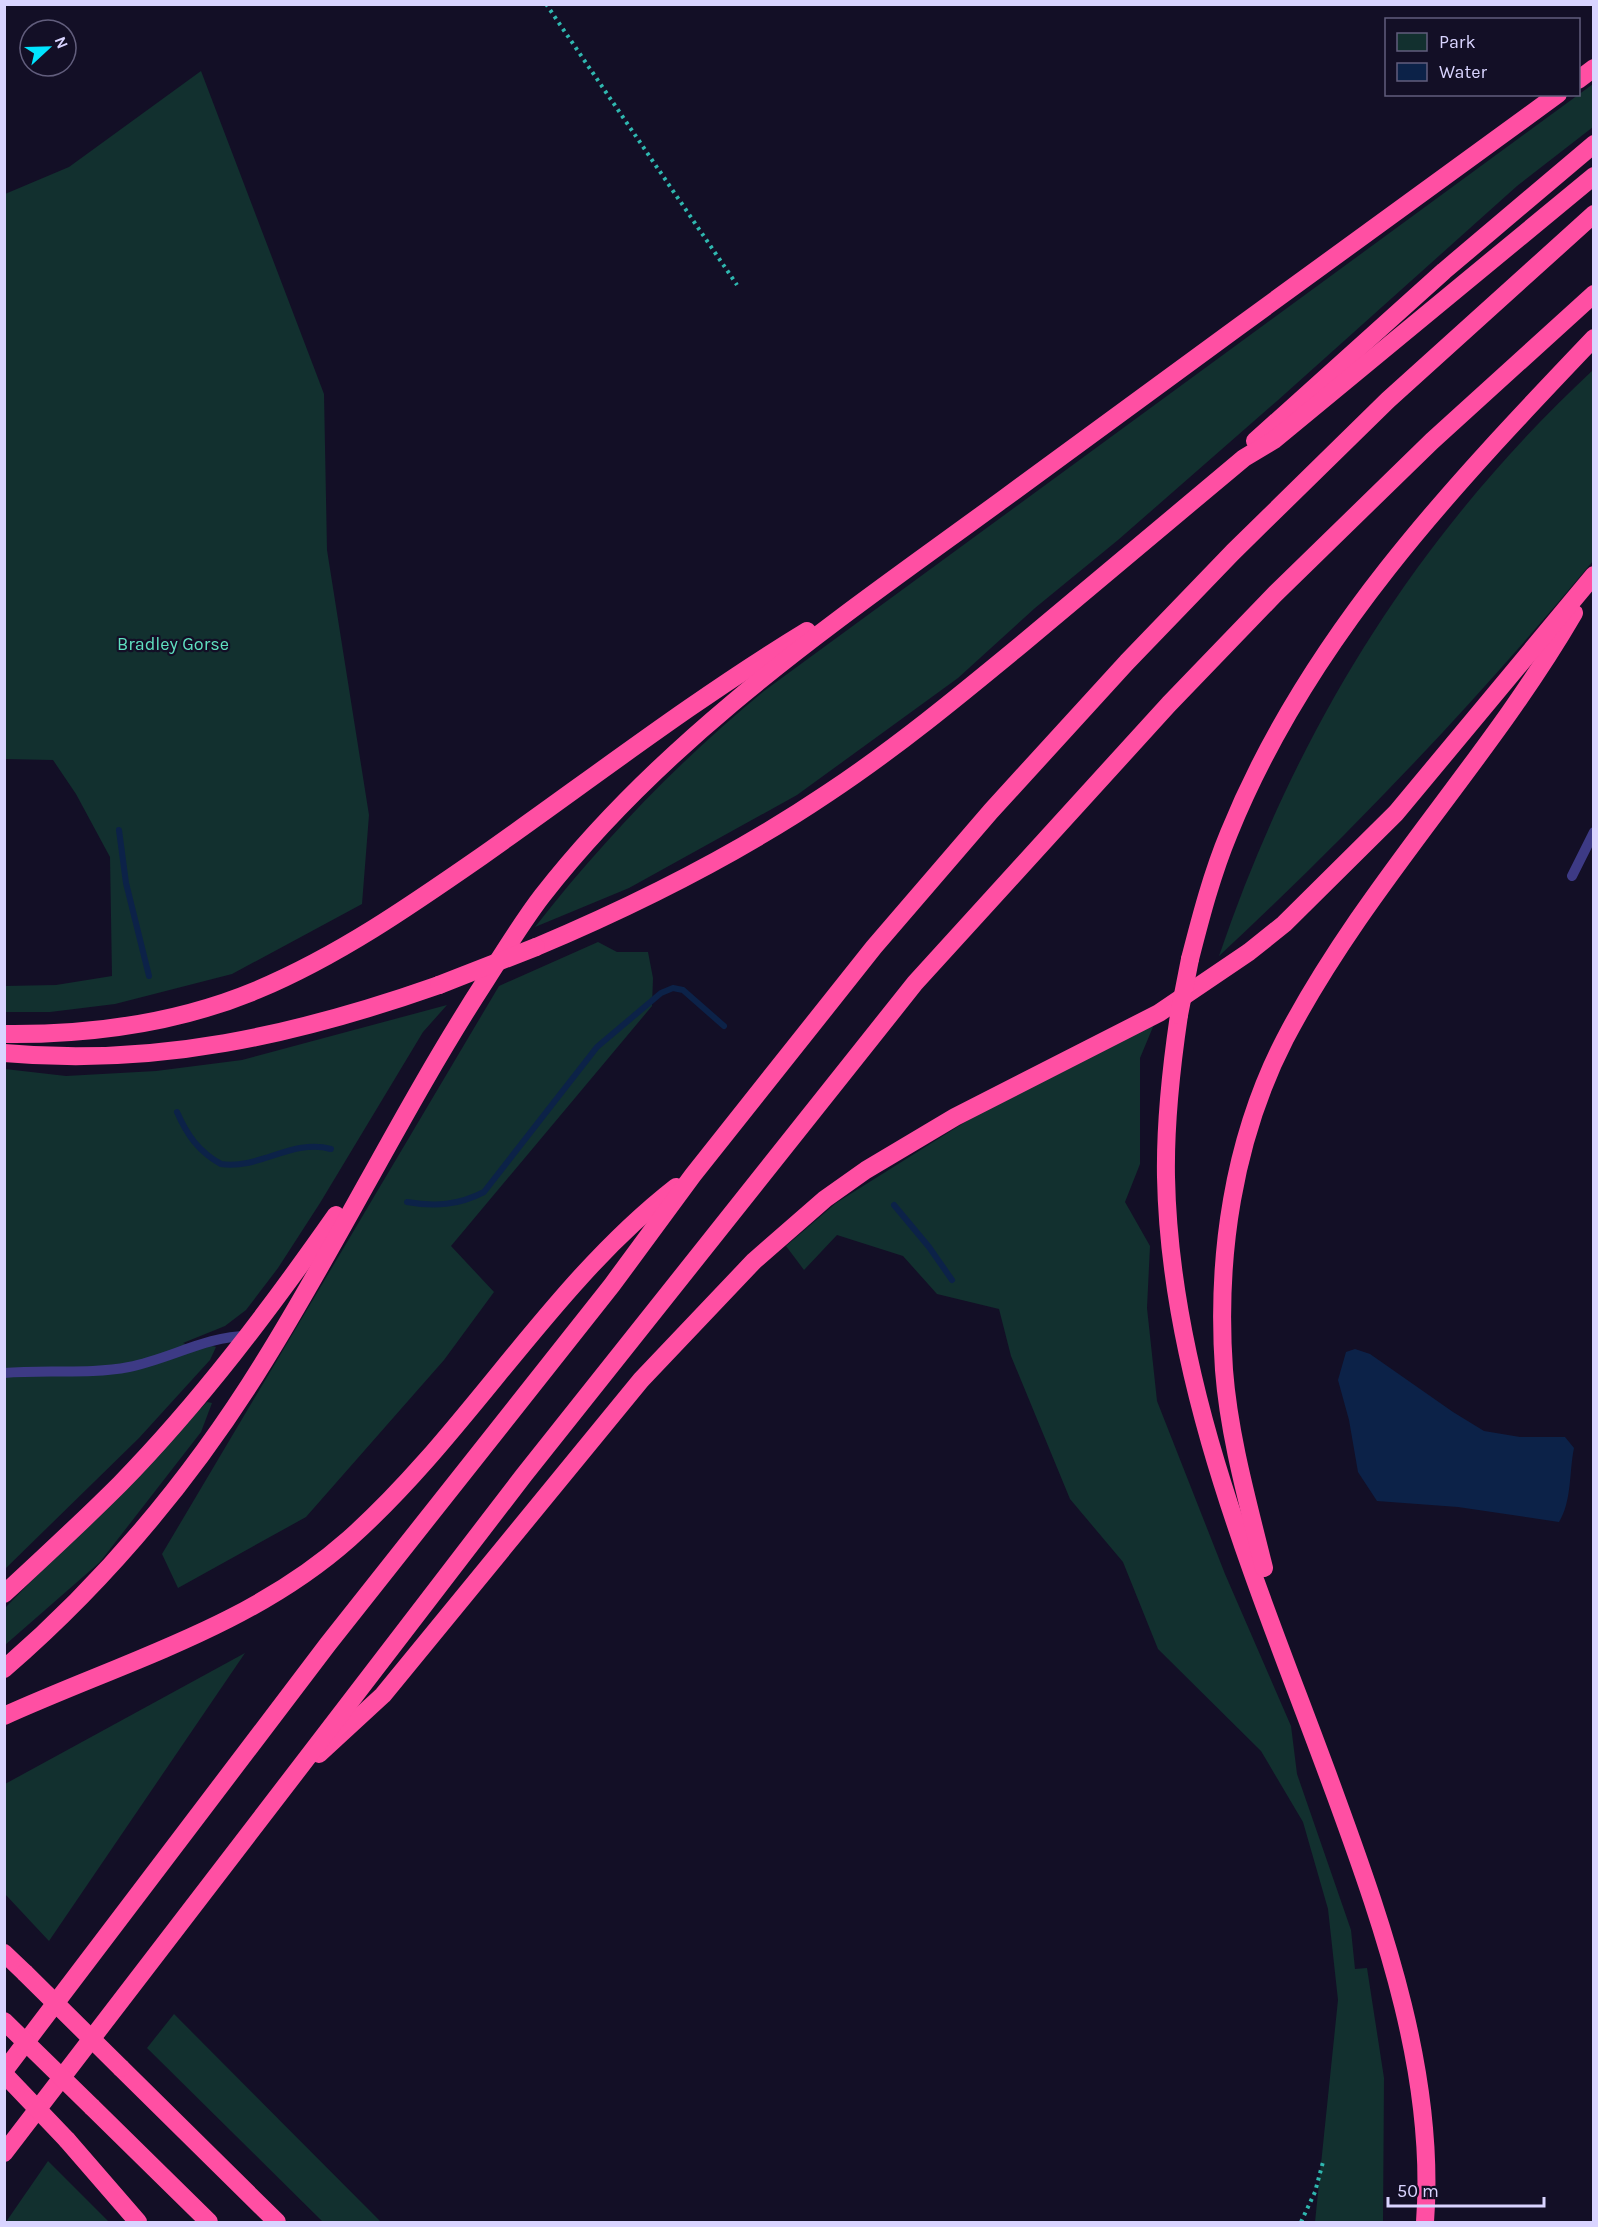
<svg xmlns="http://www.w3.org/2000/svg" width="1598" height="2227" font-family="Karla,sans-serif">
<style>
.green{fill:#12302f}
.water{fill:#0c2248}
.lines{fill:none;stroke-linecap:round;stroke-linejoin:round}
.stream{stroke:#0c2248;stroke-width:6}
.path{stroke:#2fb8b0;stroke-width:4;stroke-dasharray:3 4.5;stroke-linecap:butt}
.service{stroke:#3d3a85;stroke-width:10}
.motorway{stroke:#ff4fa3;stroke-width:18}
.motorway-bridge{stroke:#ff4fa3;stroke-width:18}
.labels{text-anchor:middle;stroke-width:4.5;stroke-linejoin:round;paint-order:stroke}
.park-label{font-size:18px;fill:#5fe0c0;stroke:#130f26}
</style>
<rect width="100%" height="100%" fill="#130f26"/>
<!-- green -->
<g class="green">
<path d="M201,71L324,394L327,550L369,815L362,904L232,974L115,1004L50,1012H5V986L56,985L112,976L110,857L76,794L53,760L5,759V194L69,167Z"/>
<path d="M1593,84V127L1517,186L1277,401L1118,540L1035,608L958,678L797,795L629,888L535,927C603,840 679,761 764,691Z"/>
<path d="M1593,370V561C1477,701 1352,832 1219,956C1296,729 1417,534 1593,370Z"/>
<path d="M598,942L617,952H648L653,978L652,1006L451,1246L494,1292L444,1360L306,1517L178,1588L162,1554L499,986Z"/>
<path d="M447,1005L423,1032L320,1203L278,1268L246,1310L225,1326L183,1343C196,1349 204,1343 216,1347L210,1360L139,1438L5,1569V1069L66,1076L156,1071L242,1060Z"/>
<path d="M1155,1022L1140,1058V1164L1125,1202L1150,1246L1147,1308L1157,1401L1225,1574L1291,1726L1297,1774L1351,1930L1355,1969L1367,1968L1384,2078L1383,2222H1315L1338,2000L1328,1909L1303,1822L1261,1751L1158,1649L1123,1562L1070,1499L1011,1356L999,1309L937,1294L903,1256L837,1235L804,1270L786,1246L836,1203L973,1117Z"/>
<path d="M207,1402L212,1403L201,1432L100,1562L5,1645V1608Z"/>
<path d="M245,1653L49,1941L5,1894V1784Z"/>
<path d="M174,2014L381,2222H323L147,2048Z"/>
<path d="M48,2161L109,2222H6Z"/>
</g>
<!-- water -->
<path class="water" d="M1355,1349L1370,1354L1453,1412L1484,1431L1520,1437H1565L1574,1448C1569,1472 1572,1501 1559,1522L1458,1507L1377,1501L1358,1472L1349,1420L1338,1380L1346,1352Z"/>
<g class="lines">
<!-- stream -->
<g class="stream">
<path d="M119,830L126,883L149,976"/>
<path d="M177,1112C187,1135 199,1152 221,1164C259,1170 293,1138 331,1149"/>
<path d="M407,1202C435,1207 459,1205 484,1192L597,1047L661,993L673,988L683,990L724,1026"/>
<path d="M894,1205L929,1247L952,1280"/>
</g>
<!-- path -->
<g class="path">
<path d="M546,4L737,285"/>
<path d="M1301,2222L1315,2192L1323,2162"/>
</g>
<!-- service -->
<g class="service">
<path d="M1572,876L1594,832"/>
<path d="M4,1373C46,1369 88,1375 129,1367C170,1359 206,1336 248,1336"/>
</g>
<!-- motorway -->
<g class="motorway">
<path d="M1578,80L1594,68"/>
<path d="M1255,441L1444,271L1594,144"/>
<path d="M536,947C638,904 736,855 828,793C896,748 959,696 1022,644C1096,582 1170,520 1244,458L1274,440L1594,176"/>
<path d="M1190,959C1201,916 1212,874 1229,833C1308,638 1451,488 1594,338"/>
<path d="M1179,1015C1171,1069 1165,1122 1166,1177C1170,1391 1264,1599 1336,1797C1385,1931 1436,2077 1425,2222"/>
<path d="M4,1034C89,1035 178,1023 257,990C338,956 410,906 482,856C590,780 695,699 807,631"/>
<path d="M4,1053C156,1067 297,1035 439,985"/>
<path d="M1264,1568C1248,1503 1229,1436 1224,1370C1216,1257 1233,1140 1285,1039C1365,886 1488,761 1574,613"/>
<path d="M4,1594C43,1558 82,1522 120,1484C201,1401 270,1309 336,1215"/>
<path d="M4,1669C108,1579 193,1477 265,1360C342,1236 406,1103 486,980C504,952 522,922 542,896C668,734 839,619 1002,500C1187,364 1372,229 1558,94"/>
<path d="M4,1716C123,1662 250,1627 349,1539C469,1432 549,1286 676,1187"/>
<path d="M319,1754L383,1695L641,1380L754,1261L825,1199L866,1170L955,1117L1159,1013L1249,952L1284,924L1396,813L1594,575"/>
<path d="M4,1953L25,1973"/>
<path d="M121,2068L277,2222"/>
<path d="M4,2071L328,1644L612,1285L693,1175L874,947L991,811L1127,662L1233,552L1388,400L1594,214"/>
<path d="M92,2107L209,2222"/>
<path d="M67,2140L138,2222"/>
<path d="M4,2153L524,1475L915,983L1169,704L1275,594L1432,441L1594,294"/>
</g>
<!-- motorway-bridge -->
<g class="motorway-bridge">
<path d="M439,985L536,947"/>
<path d="M1179,1015L1190,959"/>
<path d="M25,1973L121,2068"/>
<path d="M4,2021L92,2107"/>
<path d="M4,2074L67,2140"/>
</g>
</g>
<g class="labels">
<!-- park labels -->
<g class="park-label">
<text x="173" y="650">Bradley Gorse</text>
</g>
</g>
<!-- border -->
<rect width="1598" height="2227" fill="none" stroke="#d9d4ff" stroke-width="12"/>
<!-- legend -->
<rect x="1385" y="18" width="195" height="78" fill="#130f26" stroke="#625e7d" stroke-width="1.5"/>
<rect x="1397" y="33" width="30" height="18" fill="#12302f" stroke="#625e7d" stroke-width="1.5"/>
<text x="1439" y="48" font-size="18" fill="#d9d4ff">Park</text>
<rect x="1397" y="63" width="30" height="18" fill="#0c2248" stroke="#625e7d" stroke-width="1.5"/>
<text x="1439" y="78" font-size="18" fill="#d9d4ff">Water</text>
<!-- north arrow -->
<g transform="translate(48 48) rotate(68)"><circle r="28" fill="#130f26" stroke="#625e7d" stroke-width="1.5"/>
<path d="M0-4.5L10 22L0 15L-10 22Z" fill="#00e5ff"/>
<text y="-9" font-size="16" font-weight="bold" text-anchor="middle" fill="#d9d4ff">N</text>
</g>
<!-- scale -->
<path d="M1388 2197v9h156v-9" fill="none" stroke="#d9d4ff" stroke-width="3"/>
<text x="1397" y="2197" font-size="18" fill="#d9d4ff" stroke="#130f26" stroke-width="4.5" paint-order="stroke">50 m</text>
</svg>
